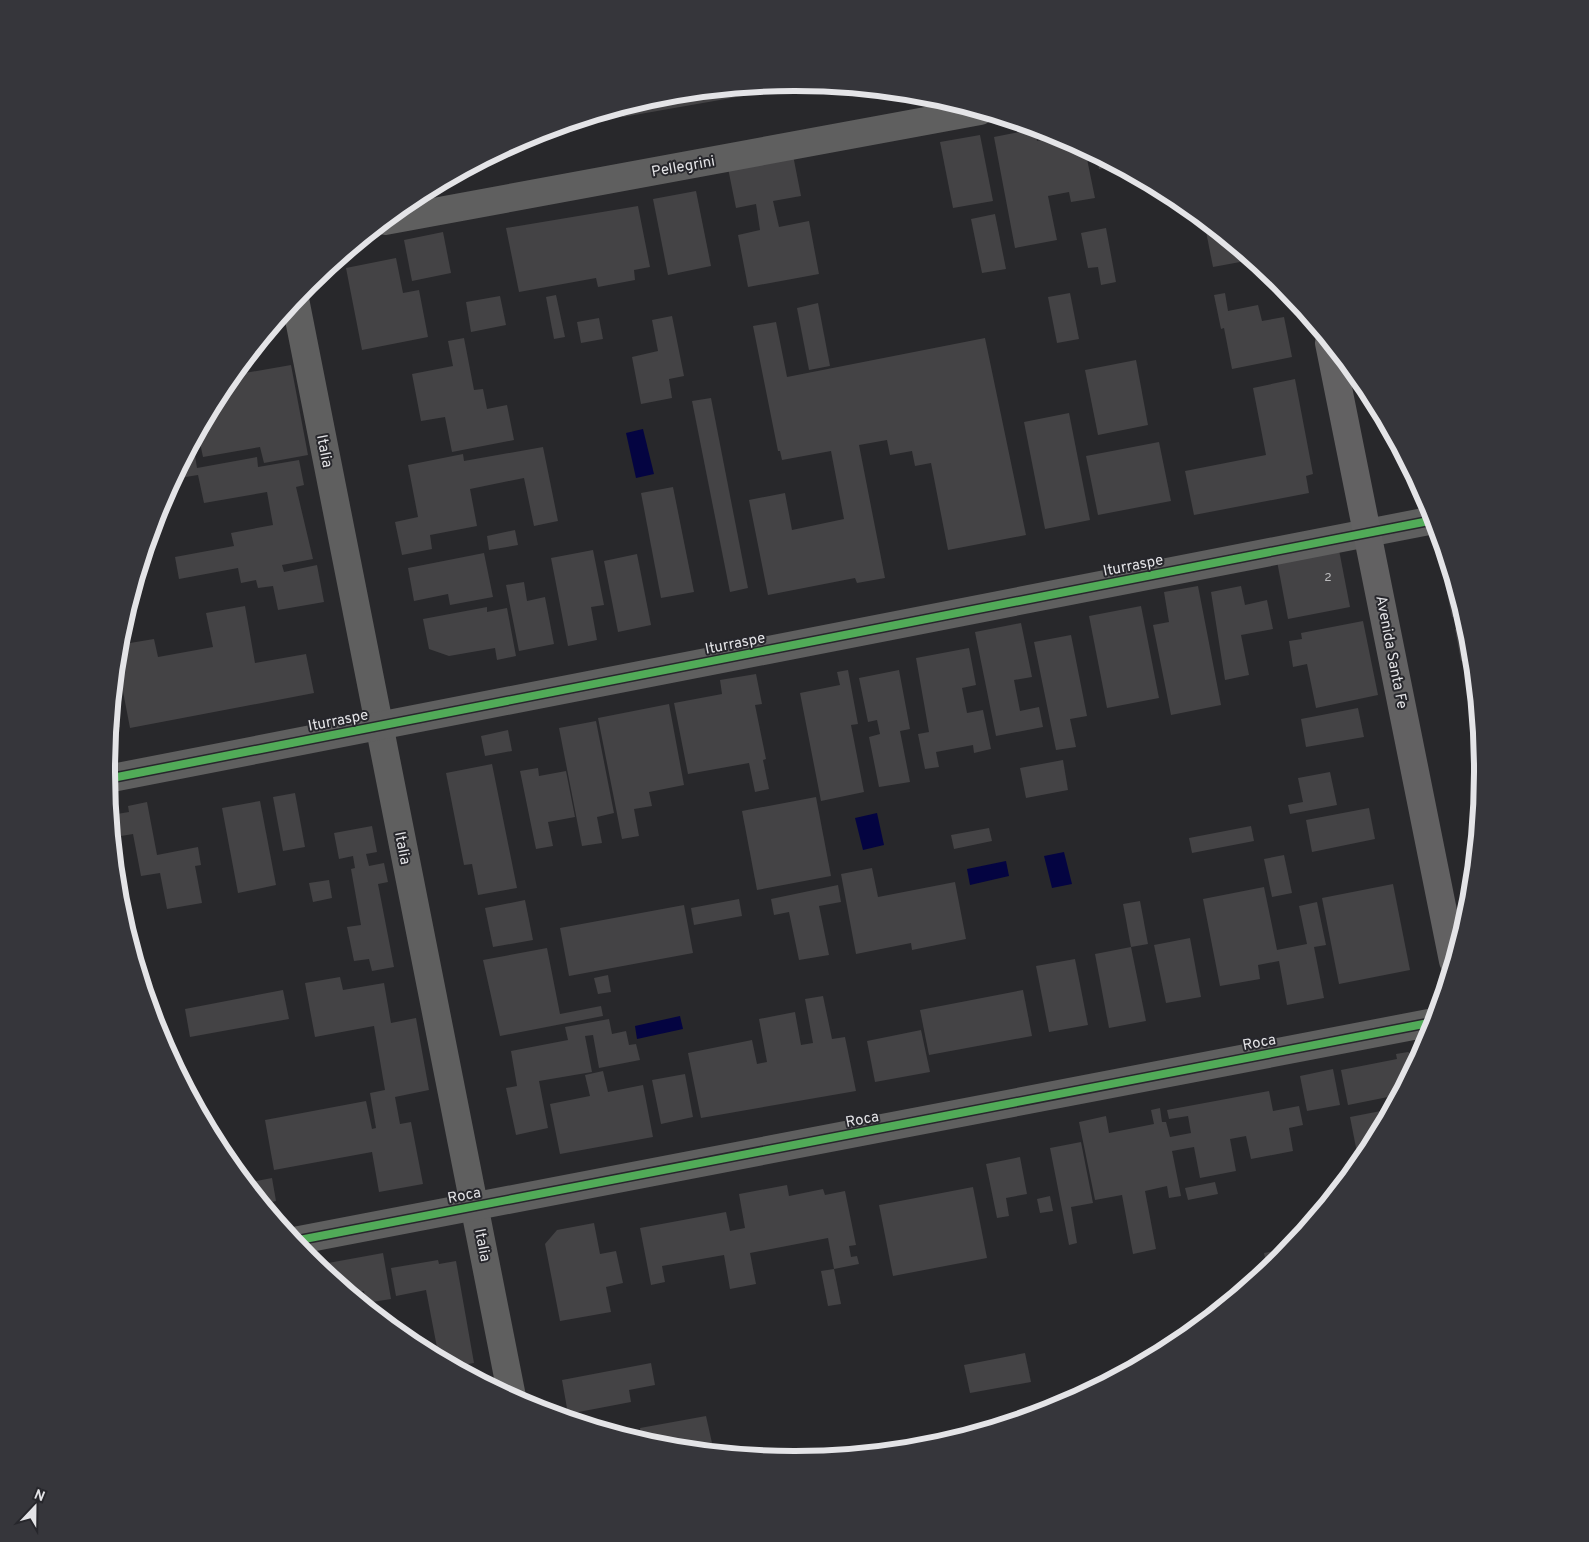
<svg xmlns="http://www.w3.org/2000/svg" width="1589" height="1542" font-family="Overpass,sans-serif">
<style>
.water{fill:#040441}
.building{fill:#444345}
.lines{fill:none;stroke-linecap:round;stroke-linejoin:round}
.street{stroke:#5f5f5f;stroke-width:28}
.secondary{stroke:#626162;stroke-width:28}
.cycleway-casing{stroke:#27272c;stroke-width:11}
.cycleway{stroke:#51ab58;stroke-width:8}
.labels{text-anchor:middle;stroke-width:4;stroke-linejoin:round;paint-order:stroke}
.number-label{font-size:12px;fill:#bcbcbe}
.street-label{font-size:15px;fill:#e4e4e7;stroke:#27272c}
.rim{fill:none;stroke:#e4e4e7;stroke-width:6}
</style>
<rect width="100%" height="100%" fill="#28282b"/>
<!-- water -->
<g class="water">
<path d="M643,429L654,474L636,478L626,433Z"/>
<path d="M877,813L884,845L863,850L855,818Z"/>
<path d="M1064,852L1072,884L1052,888L1044,856Z"/>
<path d="M1006,861L1009,876L970,885L967,869Z"/>
<path d="M680,1016L683,1029L637,1039L635,1026Z"/>
</g>
<!-- building -->
<g class="building">
<path d="M794,82L799,83L800,86L623,117L621,108L660,96Z"/>
<path d="M608,111L610,120L540,133V132Z"/>
<path d="M1035,129L1037,141L1060,136L1085,149L1095,198L1071,202L1069,192L1048,196L1057,240L1015,248L994,137Z"/>
<path d="M980,135L993,201L953,208L940,142Z"/>
<path d="M792,150L801,196L773,201L779,227L809,221L819,274L748,287L738,235L760,230L756,204L736,208L727,163Z"/>
<path d="M1097,156L1116,166L1099,169Z"/>
<path d="M696,191L711,266L668,275L653,199Z"/>
<path d="M638,206L650,267L634,270L635,280L598,287L596,278L519,292L506,228Z"/>
<path d="M995,214L1006,269L982,273L971,219Z"/>
<path d="M1204,221L1251,260L1213,267Z"/>
<path d="M1106,228L1116,282L1101,285L1098,267L1088,268L1081,233Z"/>
<path d="M443,232L451,273L412,281L404,240Z"/>
<path d="M396,258L403,293L419,290L428,337L362,350L346,268Z"/>
<path d="M1070,293L1079,339L1057,343L1048,297Z"/>
<path d="M1225,293L1228,311L1258,305L1262,321L1284,317L1292,357L1232,369L1224,328L1221,329L1214,295Z"/>
<path d="M556,295L565,337L554,339L546,297Z"/>
<path d="M500,296L506,325L471,332L466,302Z"/>
<path d="M818,303L830,366L809,370L797,308Z"/>
<path d="M672,316L684,376L669,379L672,398L641,404L632,357L658,351L652,320Z"/>
<path d="M599,318L603,339L581,343L577,322Z"/>
<path d="M776,322L787,377L985,338L1026,535L948,550L931,463L915,466L912,451L890,455L887,440L859,445L885,578L857,583L855,578L768,595L749,500L785,493L792,530L844,519L831,451L782,460L780,451H778L753,326Z"/>
<path d="M464,338L474,390L483,389L487,409L507,405L514,440L452,452L445,417L421,421L412,374L453,366L448,341Z"/>
<path d="M1136,360L1148,425L1098,435L1085,370Z"/>
<path d="M291,365L308,455L264,463L260,447L203,457L198,433L222,388L233,375Z"/>
<path d="M1295,379L1313,474L1306,476L1309,493L1194,515L1185,471L1266,455L1253,388Z"/>
<path d="M711,398L748,588L730,592L692,401Z"/>
<path d="M1069,413L1090,520L1045,529L1024,422Z"/>
<path d="M1159,442L1171,501L1098,515L1086,456Z"/>
<path d="M193,443L197,468L257,457L258,467L299,460L304,485L296,487L313,559L282,565L284,572L317,565L324,602L278,610L273,586L258,588L256,580L241,583L238,568L179,579L175,557L234,546L231,533L273,525L267,492L204,503L198,475L173,479Z"/>
<path d="M543,447L558,521L534,526L524,478L470,489L477,526L430,535L432,549L402,555L395,522L418,517L408,465L463,454L464,461Z"/>
<path d="M673,487L694,592L661,598L641,493Z"/>
<path d="M515,530L518,545L489,550L487,536Z"/>
<path d="M593,550L604,605L591,607L597,640L568,646L551,558Z"/>
<path d="M1339,550L1350,607L1288,619L1277,561Z"/>
<path d="M484,553L493,597L450,605L448,594L414,601L408,568Z"/>
<path d="M637,554L651,625L618,632L604,561Z"/>
<path d="M1445,554L1463,615L1452,617L1441,563Z"/>
<path d="M524,582L527,601L545,597L554,644L519,651L506,585Z"/>
<path d="M1198,586L1221,705L1171,715L1153,625L1169,622L1164,592Z"/>
<path d="M1241,586L1245,605L1267,600L1273,629L1241,635L1249,675L1225,680L1211,592Z"/>
<path d="M245,606L255,663L306,654L314,693L130,728L117,660L118,645L154,639L158,657L213,647L206,613Z"/>
<path d="M1141,606L1159,698L1107,708L1089,616Z"/>
<path d="M487,607V612L507,608L516,656L497,660L495,648L449,656L429,649L423,619Z"/>
<path d="M1363,621L1378,695L1316,708L1307,664L1293,667L1289,641L1302,639L1301,633Z"/>
<path d="M1021,623L1032,677L1014,680L1020,711L1039,707L1043,727L996,736L975,632Z"/>
<path d="M1467,627L1472,659L1461,661L1455,629Z"/>
<path d="M1071,635L1087,716L1070,719L1076,747L1056,750L1034,642Z"/>
<path d="M969,648L976,685L962,688L967,713L983,710L991,749L974,753L973,745L936,752L939,767L925,769L918,734L929,732L916,658Z"/>
<path d="M848,670L858,724L851,725L864,792L821,801L800,693L840,685L837,672Z"/>
<path d="M899,670L910,729L900,731L910,782L879,787L869,737L880,734L877,720L868,722L859,678Z"/>
<path d="M756,674L762,704L755,705L766,759L763,760L769,789L755,792L749,763L688,774L674,703L722,694L720,680Z"/>
<path d="M113,695L120,727L110,729Z"/>
<path d="M669,704L684,785L649,792L652,806L634,809L639,836L622,839L598,718Z"/>
<path d="M1358,708L1364,737L1306,747L1301,719Z"/>
<path d="M596,721L614,813L597,817L602,843L582,846L559,728Z"/>
<path d="M508,730L512,751L485,756L481,736Z"/>
<path d="M1063,760L1068,790L1026,798L1020,768Z"/>
<path d="M492,764L517,888L478,895L472,864L464,865L446,773Z"/>
<path d="M538,768L539,776L566,771L575,817L548,822L553,846L536,849L520,771Z"/>
<path d="M1330,772L1337,805L1290,814L1288,805L1303,802L1298,778Z"/>
<path d="M295,793L305,847L283,851L273,797Z"/>
<path d="M816,797L831,876L757,890L742,811Z"/>
<path d="M260,801L276,885L238,893L222,808Z"/>
<path d="M147,802L157,855L198,847L201,865L195,866L202,903L167,909L160,873L141,876L133,834L121,836L117,814L129,812L128,806Z"/>
<path d="M1369,808L1375,839L1312,852L1306,820Z"/>
<path d="M372,826L377,852L366,854L369,866L384,863L388,882L378,884L394,967L372,971L369,959L354,961L347,927L361,925L351,869L355,868L353,856L339,859L334,833Z"/>
<path d="M1251,826L1254,841L1192,853L1189,838Z"/>
<path d="M989,828L992,841L954,849L951,835Z"/>
<path d="M116,841L125,886L117,887L113,842Z"/>
<path d="M1284,855L1292,893L1272,897L1264,859Z"/>
<path d="M872,868L878,897L955,882L966,939L912,950L911,943L856,954L841,874Z"/>
<path d="M329,880L332,898L313,902L309,883Z"/>
<path d="M1393,884L1410,970L1339,984L1322,898Z"/>
<path d="M838,885L841,902L819,906L829,955L799,960L789,912L774,915L771,899Z"/>
<path d="M1264,887L1277,950L1307,944L1299,906L1317,902L1326,945L1314,947L1324,998L1287,1005L1279,961L1258,965L1260,979L1220,986L1203,899Z"/>
<path d="M739,899L742,916L694,925L691,908Z"/>
<path d="M525,900L533,940L493,947L485,908Z"/>
<path d="M1140,901L1148,944L1131,947L1123,904Z"/>
<path d="M684,905L693,953L569,976L560,928Z"/>
<path d="M1190,938L1201,997L1166,1003L1154,945Z"/>
<path d="M1131,947L1146,1021L1109,1028L1095,954Z"/>
<path d="M547,948L560,1014L601,1006L603,1016L500,1036L483,960Z"/>
<path d="M1075,959L1088,1025L1049,1032L1036,966Z"/>
<path d="M608,975L611,992L598,994L594,978Z"/>
<path d="M340,977L343,990L384,983L391,1023L416,1018L429,1090L395,1097L400,1124L411,1122L423,1184L379,1192L372,1152L274,1170L265,1120L366,1101L372,1129L376,1128L370,1093L385,1090L374,1026L315,1037L305,983Z"/>
<path d="M283,990L289,1019L190,1037L185,1009Z"/>
<path d="M1023,990L1032,1036L929,1055L920,1010Z"/>
<path d="M823,996L832,1039L845,1037L856,1091L701,1118L688,1053L752,1040L757,1064L767,1062L759,1019L795,1012L801,1045L813,1043L805,999Z"/>
<path d="M609,1019L612,1034L626,1031L629,1045L636,1044L640,1060L599,1068L593,1035L585,1036L592,1072L539,1081L548,1128L516,1135L506,1088L517,1086L511,1051L568,1040L565,1027Z"/>
<path d="M921,1030L930,1072L875,1082L867,1041Z"/>
<path d="M1408,1052L1418,1057L1395,1101L1388,1097L1348,1105L1341,1070L1397,1059L1396,1054Z"/>
<path d="M1333,1069L1340,1105L1307,1111L1300,1076Z"/>
<path d="M603,1071L608,1092L643,1085L653,1137L560,1154L550,1104L590,1096L585,1075Z"/>
<path d="M685,1074L693,1117L661,1124L652,1080Z"/>
<path d="M1269,1091L1273,1111L1299,1106L1303,1125L1289,1128L1293,1151L1251,1159L1246,1136L1230,1139L1236,1171L1200,1178L1194,1147L1172,1151L1181,1196L1169,1198L1167,1186L1145,1191L1156,1249L1133,1254L1122,1195L1095,1200L1079,1122L1106,1116L1109,1133L1154,1124L1151,1110L1160,1108L1162,1122H1166L1170,1137L1191,1133L1188,1116L1169,1119L1167,1110Z"/>
<path d="M1391,1109L1367,1154L1359,1163L1350,1117Z"/>
<path d="M1081,1142L1093,1203L1071,1207L1077,1243L1069,1245L1050,1148Z"/>
<path d="M1020,1157L1027,1194L1006,1198L1009,1216L997,1218L986,1164Z"/>
<path d="M272,1178L276,1201L263,1204L246,1183Z"/>
<path d="M1215,1182L1218,1194L1188,1200L1185,1188Z"/>
<path d="M787,1185L789,1196L823,1189L825,1195L845,1191L856,1245L849,1246L851,1257L857,1256L859,1264L834,1269L828,1238L750,1253L756,1284L730,1289L724,1255L662,1266L665,1282L651,1285L640,1228L726,1212L730,1231L745,1228L739,1194Z"/>
<path d="M973,1187L987,1258L893,1276L879,1205Z"/>
<path d="M1050,1196L1053,1211L1040,1213L1037,1199Z"/>
<path d="M594,1223L600,1254L616,1251L623,1283L606,1287L611,1312L560,1321L545,1244L557,1230Z"/>
<path d="M1289,1248L1277,1261L1266,1263L1264,1253Z"/>
<path d="M383,1253L391,1299L366,1303L364,1291L351,1293L317,1265Z"/>
<path d="M438,1260L439,1264L456,1261L474,1363L455,1366L439,1358L426,1290L396,1296L391,1268Z"/>
<path d="M834,1269L841,1304L828,1306L821,1271Z"/>
<path d="M1025,1353L1031,1382L970,1393L964,1365Z"/>
<path d="M651,1363L655,1385L629,1390L631,1402L568,1414L562,1380Z"/>
<path d="M706,1416L712,1443L684,1449L660,1446L642,1441L640,1428Z"/>
</g>
<g class="lines">
<!-- street -->
<g class="street">
<path d="M385,221L980,111"/>
<path d="M295,299L512,1397"/>
<path d="M107,779L1434,520"/>
<path d="M294,1241L1434,1022"/>
</g>
<!-- secondary -->
<path class="secondary" d="M1329,343L1453,961"/>
<!-- cycleway casing -->
<g class="cycleway-casing">
<g id="cycleway">
<path d="M107,779L1434,520"/>
<path d="M294,1241L1434,1022"/>
</g>
</g>
<!-- cycleway -->
<use href="#cycleway" class="cycleway"/>
</g>
<g class="labels">
<!-- number labels -->
<g class="number-label">
<text x="1328" y="581">2</text>
</g>
<!-- street labels -->
<g class="street-label">
<text transform="translate(683 166) rotate(-10)" y="5">Pellegrini</text>
<text transform="translate(325 451) rotate(79)" y="5">Italia</text>
<text transform="translate(1133 565) rotate(-11)" y="5">Iturraspe</text>
<text transform="translate(735 643) rotate(-11)" y="5">Iturraspe</text>
<text transform="translate(1392 652) rotate(79)" y="5">Avenida Santa Fe</text>
<text transform="translate(338 720) rotate(-11)" y="5">Iturraspe</text>
<text transform="translate(403 848) rotate(79)" y="5">Italia</text>
<text transform="translate(1259 1042) rotate(-11)" y="5">Roca</text>
<text transform="translate(862 1119) rotate(-11)" y="5">Roca</text>
<text transform="translate(464 1195) rotate(-11)" y="5">Roca</text>
<text transform="translate(483 1245) rotate(79)" y="5">Italia</text>
</g>
</g>
<!-- crop -->
<path d="M0 0H1589V1542H0ZM794 91H795A679 679 0 0 1 1474 770V772A679 679 0 0 1 795 1451H794A679 679 0 0 1 115 772V770A679 679 0 0 1 794 91Z" fill="#36363b" fill-rule="evenodd"/>
<path class="rim" d="M794 91H795A679 679 0 0 1 1474 770V772A679 679 0 0 1 795 1451H794A679 679 0 0 1 115 772V770A679 679 0 0 1 794 91Z"/>
<!-- north arrow -->
<g transform="translate(35 1507) rotate(22)" stroke="#27272c" stroke-width="4" paint-order="stroke">
<path d="M0-4L9 19L0 12L-9 19Z" fill="#e4e4e7"/>
<text y="-8" font-size="14" font-weight="bold" text-anchor="middle" fill="#e4e4e7">N</text>
</g>
</svg>
